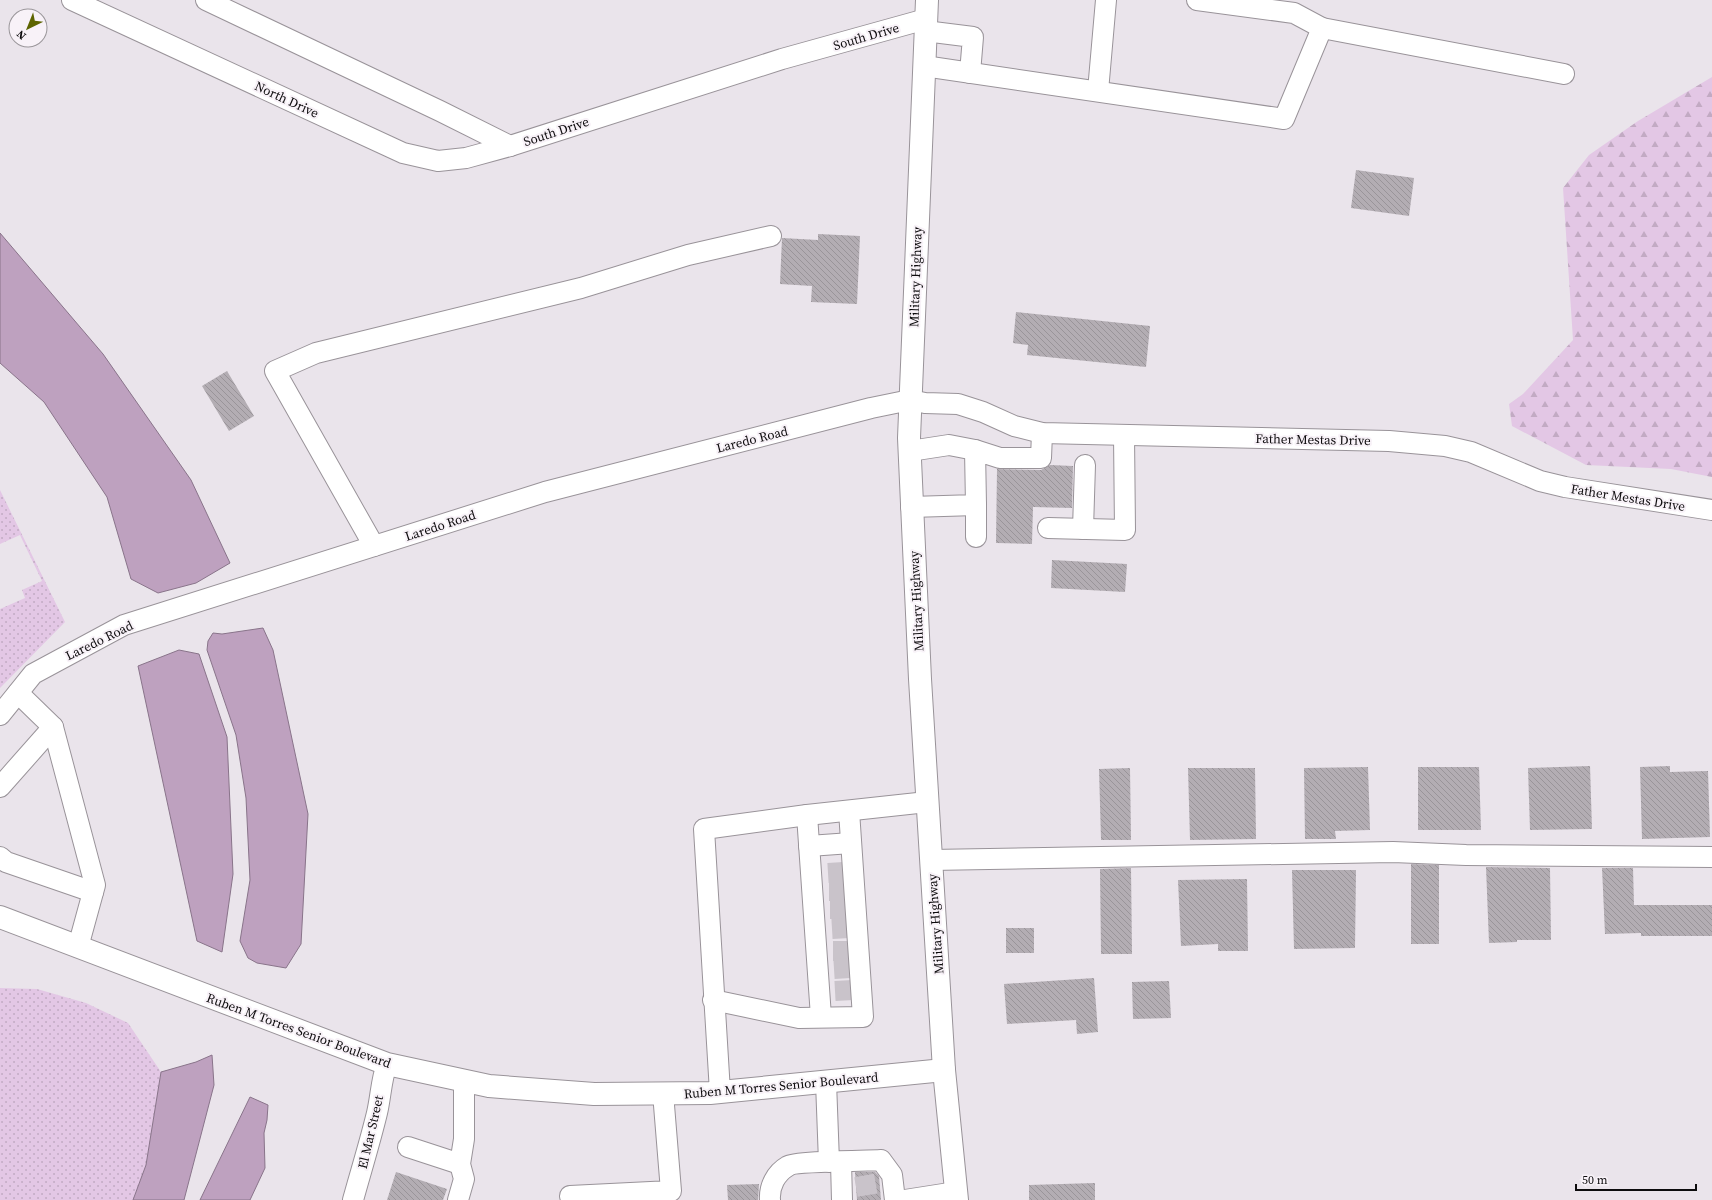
<svg xmlns="http://www.w3.org/2000/svg" width="1712" height="1200" font-family="'Source Serif 4',serif">
<style>
.grass{fill:url(#grass-dots)}
.forest{fill:url(#forest-firs)}
.water{fill:#bea1bf;stroke:#89748a}
.building{fill:url(#building-back-hatch)}
.lines{fill:none;stroke-linecap:round;stroke-linejoin:round}
.minor-tunnel{stroke:#c9c3ca;stroke-width:20;stroke-dasharray:20 10;stroke-linecap:butt}
.minor-casing{stroke:#999399;stroke-width:22}
.major-casing{stroke:#999399;stroke-width:24}
.minor{stroke:#fff;stroke-width:20}
.major{stroke:#fff;stroke-width:22}
.labels{text-anchor:middle;stroke-width:4;stroke-linejoin:round;paint-order:stroke}
.street-label{font-size:13px;fill:#0d0b0d;stroke:#f8f2f8}
</style>
<defs>
<pattern id="grass-dots" width="8" height="8" patternUnits="userSpaceOnUse"><rect width="8" height="8" fill="#e3c7e5"/><path d="M2 2h.1M6 6h.1" fill="none" stroke="#c2aac3" stroke-width="1.8" stroke-linecap="round"/></pattern>
<pattern id="forest-firs" width="22" height="20" patternUnits="userSpaceOnUse"><rect width="22" height="20" fill="#e3c7e5"/><path d="M5 1l3.5 6h-7zM16 11l3.5 6h-7z" fill="#c2aac3"/></pattern>
<pattern id="building-back-hatch" width="6" height="6" patternUnits="userSpaceOnUse"><rect width="6" height="6" fill="#b3adb3"/><path d="M-1 5l2 2M0 0l6 6M5-1l2 2" fill="none" stroke="#999499"/></pattern>
</defs>
<rect width="100%" height="100%" fill="#eae4eb"/>
<!-- grass -->
<g class="grass">
<path d="M0,490L65,622L0,688V609L25,598L22,590L42,581L20,535L0,544Z"/>
<path d="M0,988L37,989L86,1003L128,1023L161,1072L146,1165L133,1200H0Z"/>
</g>
<!-- forest -->
<path class="forest" d="M1712,77V477L1671,469L1586,465L1512,426L1509,404L1523,394L1573,340L1563,188L1589,155L1638,121Z"/>
<!-- water -->
<g class="water">
<path d="M0,233L103,354L191,480L230,563L196,583L158,593L131,579L107,497L44,402L0,363Z"/>
<path d="M263,628L273,650L308,814L301,944L286,968L257,963L248,958L240,941L250,880L246,798L236,735L207,650L208,641L213,633L222,634Z"/>
<path d="M179,650L199,654L227,737L233,874L222,952L197,941L138,666Z"/>
<path d="M212,1055L214,1085L184,1200H133L146,1165L161,1072L196,1062Z"/>
<path d="M250,1097L268,1105L267,1120L264,1133L265,1168L250,1200H200Z"/>
</g>
<!-- building -->
<g class="building">
<path d="M1356,170L1414,178L1409,216L1351,208Z"/>
<path d="M818,234L860,236L857,304L811,302L812,286L780,284L782,238L818,240Z"/>
<path d="M1016,312L1150,326L1146,367L1027,355L1028,345L1013,343Z"/>
<path d="M227,371L254,416L229,431L202,386Z"/>
<path d="M1050,465L1073,466L1072,508L1033,507L1032,544L996,543L997,469L1041,470Z"/>
<path d="M1052,560L1127,564L1125,592L1051,588Z"/>
<path d="M1590,766L1592,829L1530,830L1528,768Z"/>
<path d="M1670,766V772L1708,771L1710,837L1642,839L1640,767Z"/>
<path d="M1368,767L1370,830L1335,831L1336,839H1305L1304,768Z"/>
<path d="M1418,767H1479L1481,830H1418Z"/>
<path d="M1130,768L1131,840H1101L1099,769Z"/>
<path d="M1188,768H1255L1256,839L1190,840Z"/>
<path d="M1411,864L1439,865V944H1411Z"/>
<path d="M1486,867L1550,868L1551,940H1517V942L1489,943Z"/>
<path d="M1131,868L1132,954H1101L1100,869Z"/>
<path d="M1602,868H1633L1634,905H1712V936H1641V933L1605,934Z"/>
<path d="M1292,870H1356L1355,948L1294,949Z"/>
<path d="M1247,879L1248,951H1218V944L1181,946L1178,880Z"/>
<rect x="1006" y="928" width="28" height="25"/>
<path d="M1094,978L1098,1032L1077,1034L1076,1020L1007,1024L1004,984Z"/>
<path d="M1169,981L1171,1018L1133,1019L1132,982Z"/>
<path d="M396,1172L447,1189L443,1200H387Z"/>
<path d="M855,1172H875L879,1176L881,1200H857Z"/>
<path d="M1095,1183V1200H1029V1185Z"/>
<path d="M759,1184L758,1200H728L727,1185Z"/>
</g>
<g class="lines">
<!-- minor-tunnel -->
<g class="minor-tunnel">
<path d="M828,873L844,872"/>
<path d="M829,891H845"/>
<path d="M830,909H848"/>
<path d="M832,929L849,928"/>
<path d="M833,951H850"/>
<path d="M834,969L850,968"/>
<path d="M835,991L853,990"/>
<path d="M856,1187L879,1183"/>
</g>
<!-- minor casing -->
<g class="minor-casing">
<g id="minor">
<path d="M72,0L403,153L438,161L466,158L510,146L782,59L926,19"/>
<path d="M206,0L440,111L510,146"/>
<path d="M1322,28L1564,74"/>
<path d="M925,31L973,37L970,73"/>
<path d="M924,66L1284,119L1322,28L1294,13L1197,0"/>
<path d="M1098,91L1106,0"/>
<path d="M910,451L949,445L975,450"/>
<path d="M911,507L976,505L975,450L1000,458H1041L1042,433"/>
<path d="M1048,528L1125,530L1124,435"/>
<path d="M1083,529L1085,465"/>
<path d="M976,537V505"/>
<path d="M374,546L275,371L316,353L581,288L688,255L771,236"/>
<path d="M18,693L53,727L95,885L78,947"/>
<path d="M0,715L33,674L124,625L545,492L871,408L910,400L925,403L958,404L983,412L1014,426L1042,433L1389,441L1445,446L1471,452L1540,481L1565,487L1712,510"/>
<path d="M0,787L53,727"/>
<path d="M807,815L821,1017"/>
<path d="M809,846L851,843"/>
<path d="M0,857L6,862L93,892"/>
<path d="M931,860L1393,852L1466,855L1712,857"/>
<path d="M713,1000L799,1018L863,1017L849,811"/>
<path d="M826,1082L829,1162"/>
<path d="M720,1092L704,829L807,815L927,802"/>
<path d="M408,1147L460,1164"/>
<path d="M841,1162L842,1200"/>
<path d="M570,1196L671,1191L663,1093"/>
<path d="M353,1200C361,1171 370,1142 377,1113C381,1096 381,1080 387,1064"/>
<path d="M458,1200L464,1179L460,1164L464,1139V1081"/>
<path d="M770,1200C769,1186 776,1173 788,1166C795,1161 866,1161 881,1160L892,1175L895,1200"/>
<path d="M905,1200L956,1192"/>
</g>
</g>
<!-- major casing -->
<g class="major-casing">
<g id="major">
<path d="M927,0L909,438L920,679L944,1070L957,1200"/>
<path d="M0,917L387,1064L489,1086L594,1094L710,1093L944,1070"/>
</g>
</g>
<!-- minor -->
<use href="#minor" class="minor"/>
<!-- major -->
<use href="#major" class="major"/>
</g>
<g class="labels">
<!-- street labels -->
<g class="street-label">
<text transform="translate(866 36) rotate(-16)" y="5">South Drive</text>
<text transform="translate(287 99) rotate(25)" y="5">North Drive</text>
<text transform="translate(556 131) rotate(-18)" y="5">South Drive</text>
<text transform="translate(915 277) rotate(-88)" y="5">Military Highway</text>
<text transform="translate(752 439) rotate(-14)" y="5">Laredo Road</text>
<text transform="translate(1313 439) rotate(1)" y="5">Father Mestas Drive</text>
<text transform="translate(1628 497) rotate(9)" y="5">Father Mestas Drive</text>
<text transform="translate(440 525) rotate(-18)" y="5">Laredo Road</text>
<text transform="translate(916 601) rotate(-93)" y="5">Military Highway</text>
<text transform="translate(99 640) rotate(-26)" y="5">Laredo Road</text>
<text transform="translate(935 924) rotate(-94)" y="5">Military Highway</text>
<text transform="translate(299 1030) rotate(20)" y="5">Ruben M Torres Senior Boulevard</text>
<text transform="translate(781 1085) rotate(-5)" y="5">Ruben M Torres Senior Boulevard</text>
<text transform="translate(370 1132) rotate(-77)" y="5">El Mar Street</text>
</g>
</g>
<!-- north arrow -->
<g transform="translate(28 28) rotate(223)"><circle r="19" fill="#f8f2f8" stroke="#9a969a"/>
<path d="M0-3L7 15L0 10L-7 15Z" fill="#5d6400"/>
<text y="-6" font-size="11" font-weight="bold" text-anchor="middle" fill="#0d0b0d">N</text>
</g>
<!-- scale -->
<path d="M1576 1184v6h120v-6" fill="none" stroke="#0d0b0d" stroke-width="2"/>
<text x="1582" y="1184" font-size="12" fill="#0d0b0d" stroke="#f8f2f8" stroke-width="3" paint-order="stroke">50 m</text>
</svg>
